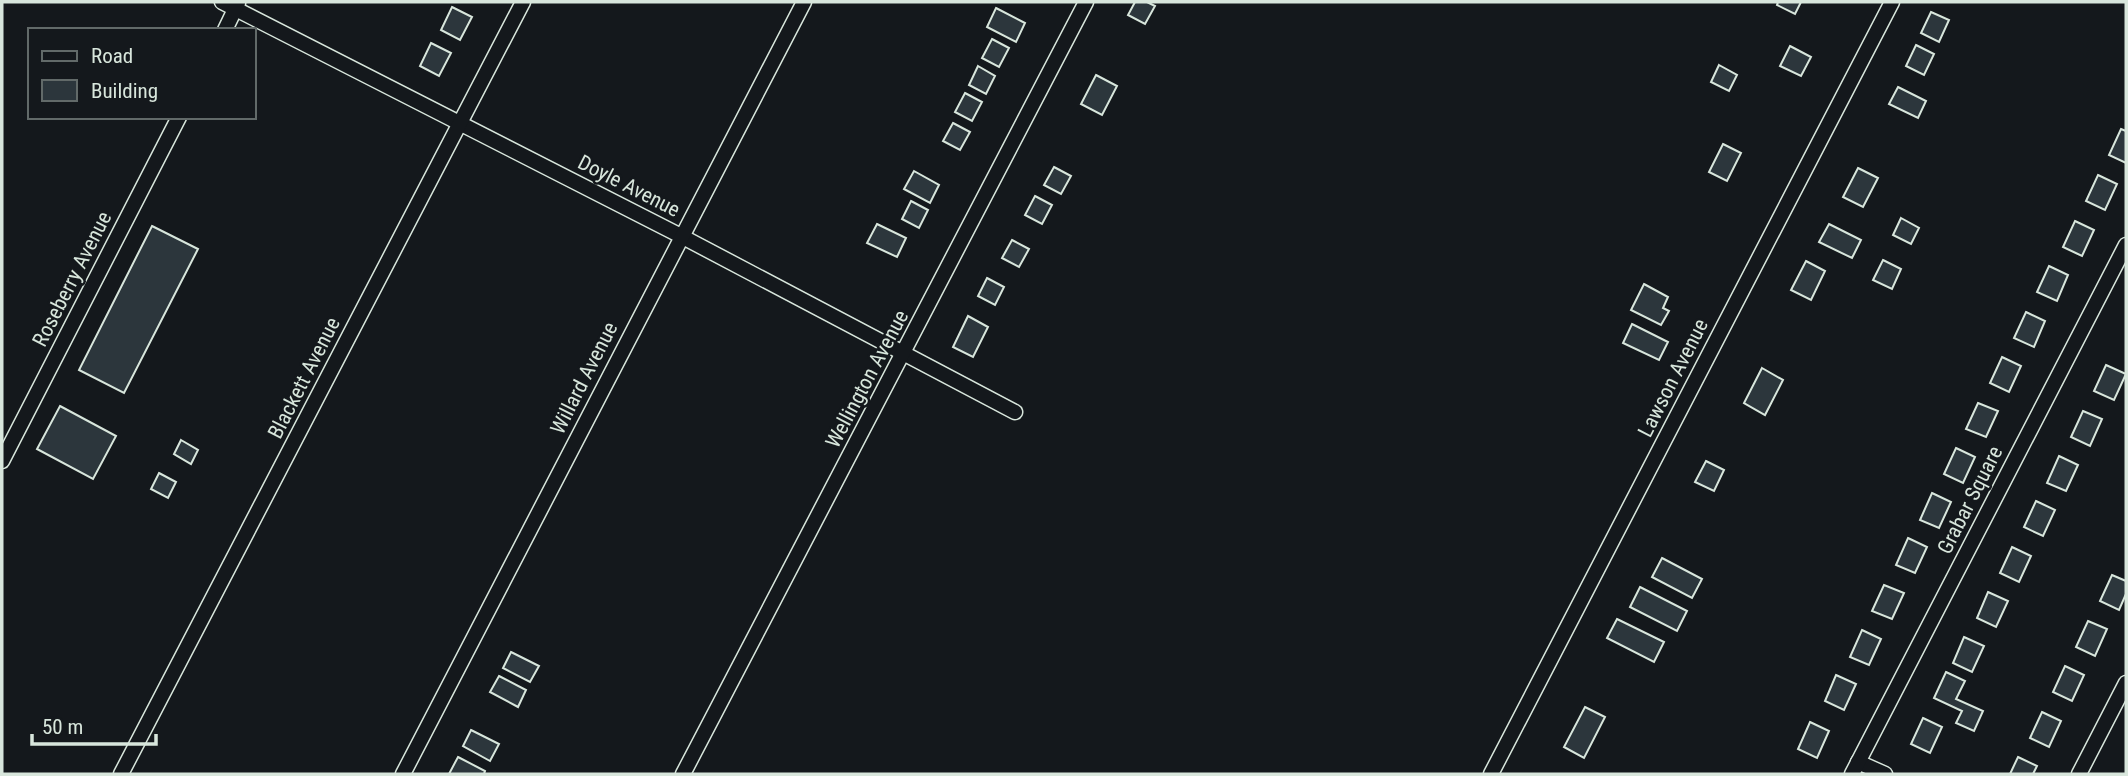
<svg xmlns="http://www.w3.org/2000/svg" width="2128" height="776" font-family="'Roboto Condensed',sans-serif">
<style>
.building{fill:#2c363c;stroke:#d8e6dc;stroke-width:2}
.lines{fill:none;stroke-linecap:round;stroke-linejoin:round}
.street-casing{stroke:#d8e6dc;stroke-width:17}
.street{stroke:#14181c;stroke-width:14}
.labels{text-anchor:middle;stroke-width:5;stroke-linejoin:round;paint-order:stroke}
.street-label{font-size:21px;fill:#d8e6dc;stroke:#14181c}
</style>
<rect width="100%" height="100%" fill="#14181c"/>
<!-- building -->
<g class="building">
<path d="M1135,2H1147L1155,6L1145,24L1128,15Z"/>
<path d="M1778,2H1801L1795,14L1777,5Z"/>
<path d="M452,7L472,17L460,40L441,30Z"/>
<path d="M996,8L1025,23L1016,42L987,27Z"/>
<path d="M1931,12L1949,20L1939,42L1921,33Z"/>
<path d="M992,39L1009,48L999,67L982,58Z"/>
<path d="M431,43L451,53L439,76L420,66Z"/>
<path d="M1916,45L1934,54L1924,75L1906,66Z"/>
<path d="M1790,46L1811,57L1801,76L1780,66Z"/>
<path d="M1719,65L1737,75L1729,91L1711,82Z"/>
<path d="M978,66L995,76L986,94L969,85Z"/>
<path d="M1096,75L1117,86L1102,115L1081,104Z"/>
<path d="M1898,87L1926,101L1918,118L1889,104Z"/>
<path d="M965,93L982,102L972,121L955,112Z"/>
<path d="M953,123L970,132L960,150L943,141Z"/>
<path d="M2121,129L2126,131V163L2109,155Z"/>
<path d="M1723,144L1741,153L1727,181L1709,172Z"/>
<path d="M1054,167L1071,176L1061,194L1044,185Z"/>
<path d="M1858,168L1878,178L1863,207L1843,197Z"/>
<path d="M914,171L939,185L930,203L904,189Z"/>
<path d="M2098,175L2117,184L2105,210L2086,201Z"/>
<path d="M1035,196L1052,205L1042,224L1025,215Z"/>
<path d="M911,201L928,210L919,228L902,219Z"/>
<path d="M1901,218L1919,228L1911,244L1893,235Z"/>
<path d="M2075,221L2094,230L2082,256L2063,247Z"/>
<path d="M877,224L906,238L897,257L867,243Z"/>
<path d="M1829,224L1861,240L1852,258L1819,242Z"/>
<path d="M152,226L198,249L124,393L79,370Z"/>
<path d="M1012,240L1029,249L1019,267L1002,258Z"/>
<path d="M1883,260L1901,269L1892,289L1873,280Z"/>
<path d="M1806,261L1825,271L1811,300L1791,290Z"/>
<path d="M2049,266L2068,275L2057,301L2037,292Z"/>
<path d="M987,278L1004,287L995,305L978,296Z"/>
<path d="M1644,284L1668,297L1663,308L1669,311L1661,325L1631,310Z"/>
<path d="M2026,312L2045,321L2034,347L2014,338Z"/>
<path d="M968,316L988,327L973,357L953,347Z"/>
<path d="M1632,324L1668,342L1659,360L1623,343Z"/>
<path d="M2002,357L2021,366L2009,392L1990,383Z"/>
<path d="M2106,365L2126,374L2114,400L2094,391Z"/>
<path d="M1762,368L1783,380L1765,415L1744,403Z"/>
<path d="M1978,403L1998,411L1986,437L1966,429Z"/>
<path d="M60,406L116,436L93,479L37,449Z"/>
<path d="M2083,411L2102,419L2090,446L2071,437Z"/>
<path d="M181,440L198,450L191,464L174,454Z"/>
<path d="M1956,448L1975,457L1963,483L1944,474Z"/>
<path d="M2059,456L2078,465L2066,491L2047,483Z"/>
<path d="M1706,461L1724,470L1714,491L1695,482Z"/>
<path d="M159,473L176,482L168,498L151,489Z"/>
<path d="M1932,493L1951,502L1939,528L1920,520Z"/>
<path d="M2036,501L2055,510L2043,536L2024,527Z"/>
<path d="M1908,538L1927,547L1915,573L1896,565Z"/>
<path d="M2012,547L2031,556L2019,582L2000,573Z"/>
<path d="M1662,558L1702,579L1692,598L1652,577Z"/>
<path d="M2112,575L2126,581V594L2119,610L2100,601Z"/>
<path d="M1884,585L1904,593L1892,619L1872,611Z"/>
<path d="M1640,587L1687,611L1677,631L1630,607Z"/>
<path d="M1988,592L2008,601L1996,627L1977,618Z"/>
<path d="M1617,619L1664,642L1654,662L1607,638Z"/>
<path d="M2088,621L2107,629L2095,656L2076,647Z"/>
<path d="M1862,630L1881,639L1869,665L1850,657Z"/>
<path d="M1964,637L1984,646L1972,672L1953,663Z"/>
<path d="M511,652L539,666L530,682L503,668Z"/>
<path d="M2065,666L2084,675L2072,701L2053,692Z"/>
<path d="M1946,672L1965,681L1956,699L1983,711L1974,731L1956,723L1962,711L1934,698Z"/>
<path d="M1836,675L1856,684L1844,710L1825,701Z"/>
<path d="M499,676L526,690L518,707L490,692Z"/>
<path d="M1585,707L1605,717L1584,758L1564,747Z"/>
<path d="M2042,712L2061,721L2049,747L2030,738Z"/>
<path d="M1923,718L1942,727L1930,753L1911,744Z"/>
<path d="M1810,722L1829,731L1817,758L1798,749Z"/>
<path d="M471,730L499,744L490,761L463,746Z"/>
<path d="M458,757L485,771L484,774H449Z"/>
<path d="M2018,757L2037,766L2033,774H2010Z"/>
</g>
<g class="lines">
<!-- street casing -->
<g class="street-casing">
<g id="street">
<path d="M222,2L681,236L1015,412"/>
<path d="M225,30L238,3"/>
<path d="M2,461L179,117"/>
<path d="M1858,762L1885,774"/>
<path d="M121,774L523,2"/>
<path d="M403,774L804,2"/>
<path d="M683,774L1086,2"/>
<path d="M1491,774L1892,2"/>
<path d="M1852,774L2126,245"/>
<path d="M2079,774L2126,683"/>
</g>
</g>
<!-- street -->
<use href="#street" class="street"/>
</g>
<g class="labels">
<!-- street labels -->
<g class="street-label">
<text transform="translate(629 186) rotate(27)" y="7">Doyle Avenue</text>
<text transform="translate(72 279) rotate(-63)" y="7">Roseberry Avenue</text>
<text transform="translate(304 378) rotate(-63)" y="7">Blackett Avenue</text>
<text transform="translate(584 378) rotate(-63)" y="7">Willard Avenue</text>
<text transform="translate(1673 378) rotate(-63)" y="7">Lawson Avenue</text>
<text transform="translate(867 379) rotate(-62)" y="7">Wellington Avenue</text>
<text transform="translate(1970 500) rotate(-63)" y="7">Grabar Square</text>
</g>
</g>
<!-- border -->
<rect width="2128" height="776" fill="none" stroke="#d8e6dc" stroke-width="7"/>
<!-- legend -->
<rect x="28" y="28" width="228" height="91" fill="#14181c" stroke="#626a69" stroke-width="2"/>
<rect x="42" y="51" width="35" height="10" fill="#14181c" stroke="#626a69" stroke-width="2"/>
<text x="91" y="63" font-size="21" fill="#d8e6dc">Road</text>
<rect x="42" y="80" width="35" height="21" fill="#2c363c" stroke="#626a69" stroke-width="2"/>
<text x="91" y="98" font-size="21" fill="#d8e6dc">Building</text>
<!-- scale -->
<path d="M32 734v10h124v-10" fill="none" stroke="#d8e6dc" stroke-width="3.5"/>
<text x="42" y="734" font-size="21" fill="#d8e6dc" stroke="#14181c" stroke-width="5" paint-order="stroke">50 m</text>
</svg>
